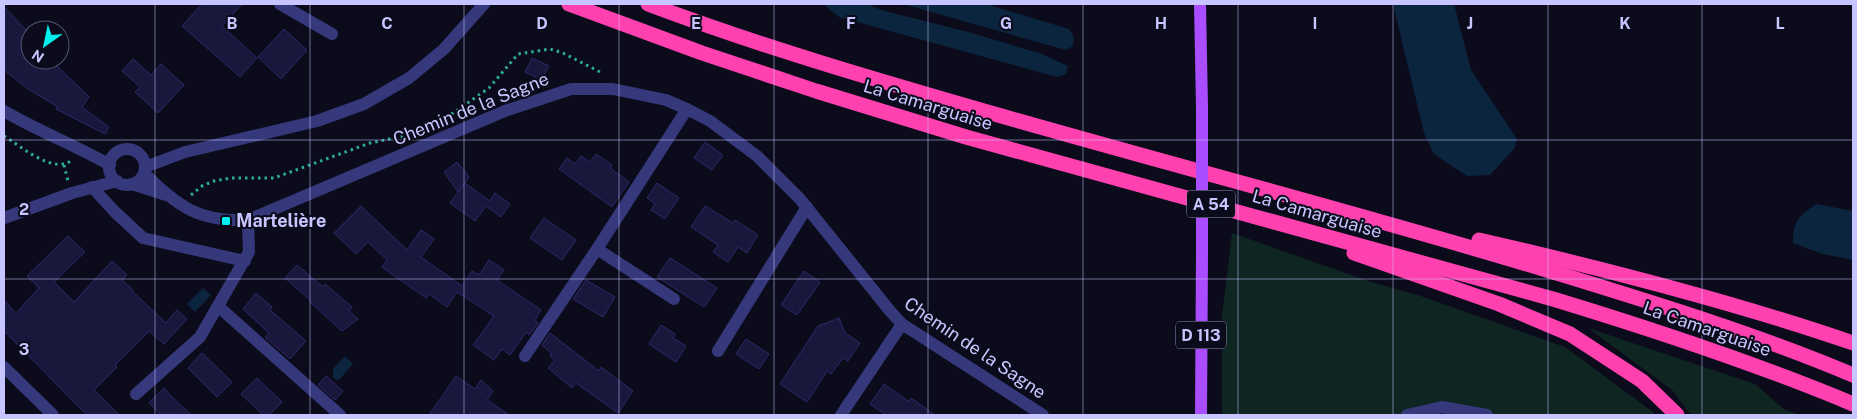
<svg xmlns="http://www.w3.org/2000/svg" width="1857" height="419" font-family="'Public Sans',sans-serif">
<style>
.green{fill:#0e2522}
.water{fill:#0b253f}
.building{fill:#1a173c;stroke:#2e2869}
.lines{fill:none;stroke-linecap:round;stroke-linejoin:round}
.path{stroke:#2bad98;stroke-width:3;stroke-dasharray:2.5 4;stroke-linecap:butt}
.minor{stroke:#35397b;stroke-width:12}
.major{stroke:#aa4cff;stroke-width:12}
.highway{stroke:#ff40af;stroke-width:15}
.major-bridge{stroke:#aa4cff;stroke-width:12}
.grid{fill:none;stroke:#c6c5ff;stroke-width:1;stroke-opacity:0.55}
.poi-dot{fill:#00f0ef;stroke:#0c0b1b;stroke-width:2}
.labels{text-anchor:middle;stroke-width:4;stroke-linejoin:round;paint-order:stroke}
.shield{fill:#0c0b1b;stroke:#8e8dbb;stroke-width:1}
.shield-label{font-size:16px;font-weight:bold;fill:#c6c5ff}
.street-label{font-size:18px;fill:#c6c5ff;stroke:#0c0b1b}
.poi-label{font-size:18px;font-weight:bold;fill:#c6c5ff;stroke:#0c0b1b;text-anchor:start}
.grid-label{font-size:16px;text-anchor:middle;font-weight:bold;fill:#c6c5ff;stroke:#0c0b1b;stroke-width:4;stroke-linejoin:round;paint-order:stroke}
</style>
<rect width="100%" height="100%" fill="#0c0b1b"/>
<!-- green -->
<g class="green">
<path d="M1232,233L1371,282L1418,295L1565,347L1653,412L1655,415H1222V315Z"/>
<path d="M1588,328L1755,384L1785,410L1802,415H1691L1672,390Z"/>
</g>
<!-- water -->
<g class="water">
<path d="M823,4H867L881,10L972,33L1042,54L1068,66L1066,74L1057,77L839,17Z"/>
<path d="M903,4H986L1069,29L1074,37L1073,46L1066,50Z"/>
<path d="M1393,4H1454L1471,70L1517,139L1514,149L1490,175L1467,176L1434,154L1424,133Z"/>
<path d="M1816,204L1853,211V260L1823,254L1793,243C1793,221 1798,217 1816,204Z"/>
<path d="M203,288L211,295L195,312L187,304Z"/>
<path d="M345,356L353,364L338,381L333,377V369Z"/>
</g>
<!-- building -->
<g class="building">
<path d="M202,4H242L222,26L257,58L240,77L182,26Z"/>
<path d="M4,7L30,34V60H51L89,97L82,107L109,127L105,134L56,109L58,107L28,89L4,70Z"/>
<path d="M284,29L307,50L281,79L258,57Z"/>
<path d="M532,58L549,66L541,80L525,72Z"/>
<path d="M133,59L151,75L161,64L184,85L158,113L135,92L140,87L122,71Z"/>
<path d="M705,142L723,155L712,170L694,158Z"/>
<path d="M596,154L612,165L610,168L629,182L612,207L559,169L567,158L575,164L581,156L590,162Z"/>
<path d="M457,162L469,177L458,192L444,172Z"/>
<path d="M465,183L490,201L495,193L510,204L501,217L486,206L475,221L450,203Z"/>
<path d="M657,183L679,198L665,219L651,210L655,204L647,198Z"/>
<path d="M361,206L407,250L421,230L434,239L421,257L462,286L472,271L479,275L489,260L504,270L497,280L541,310L535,320L538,323L529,335L526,332L510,355L502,349L494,360L473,345L494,316L457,292L447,307L429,294L426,298L382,267L387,260L368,242L356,254L334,233Z"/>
<path d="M705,206L733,223L735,220L758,235L747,253L738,247L728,262L713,252L718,245L691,227Z"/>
<path d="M544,218L576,240L562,260L530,238Z"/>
<path d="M68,236L85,252L54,282L74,302L112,261L127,275L122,280L133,290L132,291L166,323L177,310L187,319L164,344L149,331L115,365L117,367L94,390L119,415H87L4,331V300L16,313L39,288L27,276Z"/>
<path d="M670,258L717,288L704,307L657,277Z"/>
<path d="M297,265L323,287L325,284L352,307L349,311L358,319L342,331L310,302L311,301L285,278Z"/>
<path d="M804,271L820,282L797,315L781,305Z"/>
<path d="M586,280L615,297L603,317L573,299Z"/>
<path d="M256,293L272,307L270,310L306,341L290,359L265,337L269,333L243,309Z"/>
<path d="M839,318L845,333L860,343L848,361L843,358L831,374L827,371L807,402L780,384L818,326Z"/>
<path d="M661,325L675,334L673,338L686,346L676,362L649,344Z"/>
<path d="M550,333L599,371L601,367L633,391L618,413L576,383L572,388L548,368L555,360L550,356L552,354L542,345Z"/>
<path d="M746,339L769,354L759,369L736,354Z"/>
<path d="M202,353L232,382L217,397L188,368Z"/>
<path d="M326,376L343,391L335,400L318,385Z"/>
<path d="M456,376L475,389L481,380L493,391L487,400L509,415H429Z"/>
<path d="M257,378L282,402L269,415H263L241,394Z"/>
<path d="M884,384L908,401L911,398L935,415H886L870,404Z"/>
<path d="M164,388L170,395L191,415H161L149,403Z"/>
</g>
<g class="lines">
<!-- path -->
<g class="path">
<path d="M446,118L489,88L518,54L550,49L563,53L602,73"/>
<path d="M4,136C21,146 53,175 72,160"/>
<path d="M64,165L68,181"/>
<path d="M191,195L202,186L214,181L231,178H274L370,143L404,136"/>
</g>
<!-- minor -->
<g class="minor">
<path d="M280,4L332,34"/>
<path d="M4,111C38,131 75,145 110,165"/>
<circle cx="127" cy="167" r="18"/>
<path d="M145,167L185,152L317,121L364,104L409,78L444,49L484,4"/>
<path d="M144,173C179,207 198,222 248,220L505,111L571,89H613L666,100L687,109L710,121L757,156L800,199L890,311L902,324L1043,415"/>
<path d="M132,184L166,195"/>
<path d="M92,187L115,212L143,238L245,261"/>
<path d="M4,218L72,193L117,181"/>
<path d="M597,249L674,299"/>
<path d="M219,307L340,415"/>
<path d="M718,351L807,207"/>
<path d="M525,356L597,249L687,109"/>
<path d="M4,367L53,415"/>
<path d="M136,394L200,337L249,252L248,220"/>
<path d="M841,415L902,324"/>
<path d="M1407,415L1442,407L1487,415"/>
</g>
<!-- major -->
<g class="major">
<path d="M1200,4L1202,107"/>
<path d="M1201,415L1202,255"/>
</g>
<!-- highway -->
<g class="highway">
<path d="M569,4L702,53L816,91L966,137L1553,299C1655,330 1755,363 1853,404"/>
<path d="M648,4C762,47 880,81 998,115C1183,168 1369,216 1553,272C1654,303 1756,334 1853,375"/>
<path d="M1479,240C1605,269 1731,301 1853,343"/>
<path d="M1354,253L1499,304L1570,334L1642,381L1677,415"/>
</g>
<!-- major-bridge -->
<path class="major-bridge" d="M1202,107V255"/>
</g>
<!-- grid -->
<path class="grid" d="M155,4V415M310,4V415M464,4V415M619,4V415M774,4V415M928,4V415M1083,4V415M1238,4V415M1393,4V415M1548,4V415M1702,4V415M4,140H1853M4,279H1853"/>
<!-- markers -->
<rect class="poi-dot" x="221" y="216" width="10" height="10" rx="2.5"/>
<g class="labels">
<!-- shield labels -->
<g class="shield">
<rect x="1187" y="190.5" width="48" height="27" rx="4"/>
<rect x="1176" y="321.5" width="50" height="27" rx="4"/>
</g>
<g class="shield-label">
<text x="1211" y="210">A 54</text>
<text x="1201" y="341">D 113</text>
</g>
<!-- street labels -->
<g class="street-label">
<text transform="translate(928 105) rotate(17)" y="6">La Camarguaise</text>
<text transform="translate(471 109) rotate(-22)" y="6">Chemin de la Sagne</text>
<text transform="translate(1317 214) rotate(16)" y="6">La Camarguaise</text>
<text transform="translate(1707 329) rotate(19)" y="6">La Camarguaise</text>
<text transform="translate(975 348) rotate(34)" y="6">Chemin de la Sagne</text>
</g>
<!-- poi labels -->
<g class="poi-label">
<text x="236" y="227">Martelière</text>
</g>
</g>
<g class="grid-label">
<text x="232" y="29">B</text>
<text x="387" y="29">C</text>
<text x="542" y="29">D</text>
<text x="696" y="29">E</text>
<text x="851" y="29">F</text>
<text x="1006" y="29">G</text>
<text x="1161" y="29">H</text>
<text x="1315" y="29">I</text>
<text x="1470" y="29">J</text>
<text x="1625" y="29">K</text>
<text x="1780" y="29">L</text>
<text x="24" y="215">2</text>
<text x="24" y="355">3</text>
</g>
<!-- border -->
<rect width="1857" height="419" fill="none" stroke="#c6c5ff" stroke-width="10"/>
<!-- north arrow -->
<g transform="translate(45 45) rotate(213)"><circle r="24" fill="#0c0b1b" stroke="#565576"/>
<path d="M0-4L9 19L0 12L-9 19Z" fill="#00f0ef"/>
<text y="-8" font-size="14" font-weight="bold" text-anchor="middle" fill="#c6c5ff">N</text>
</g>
</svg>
